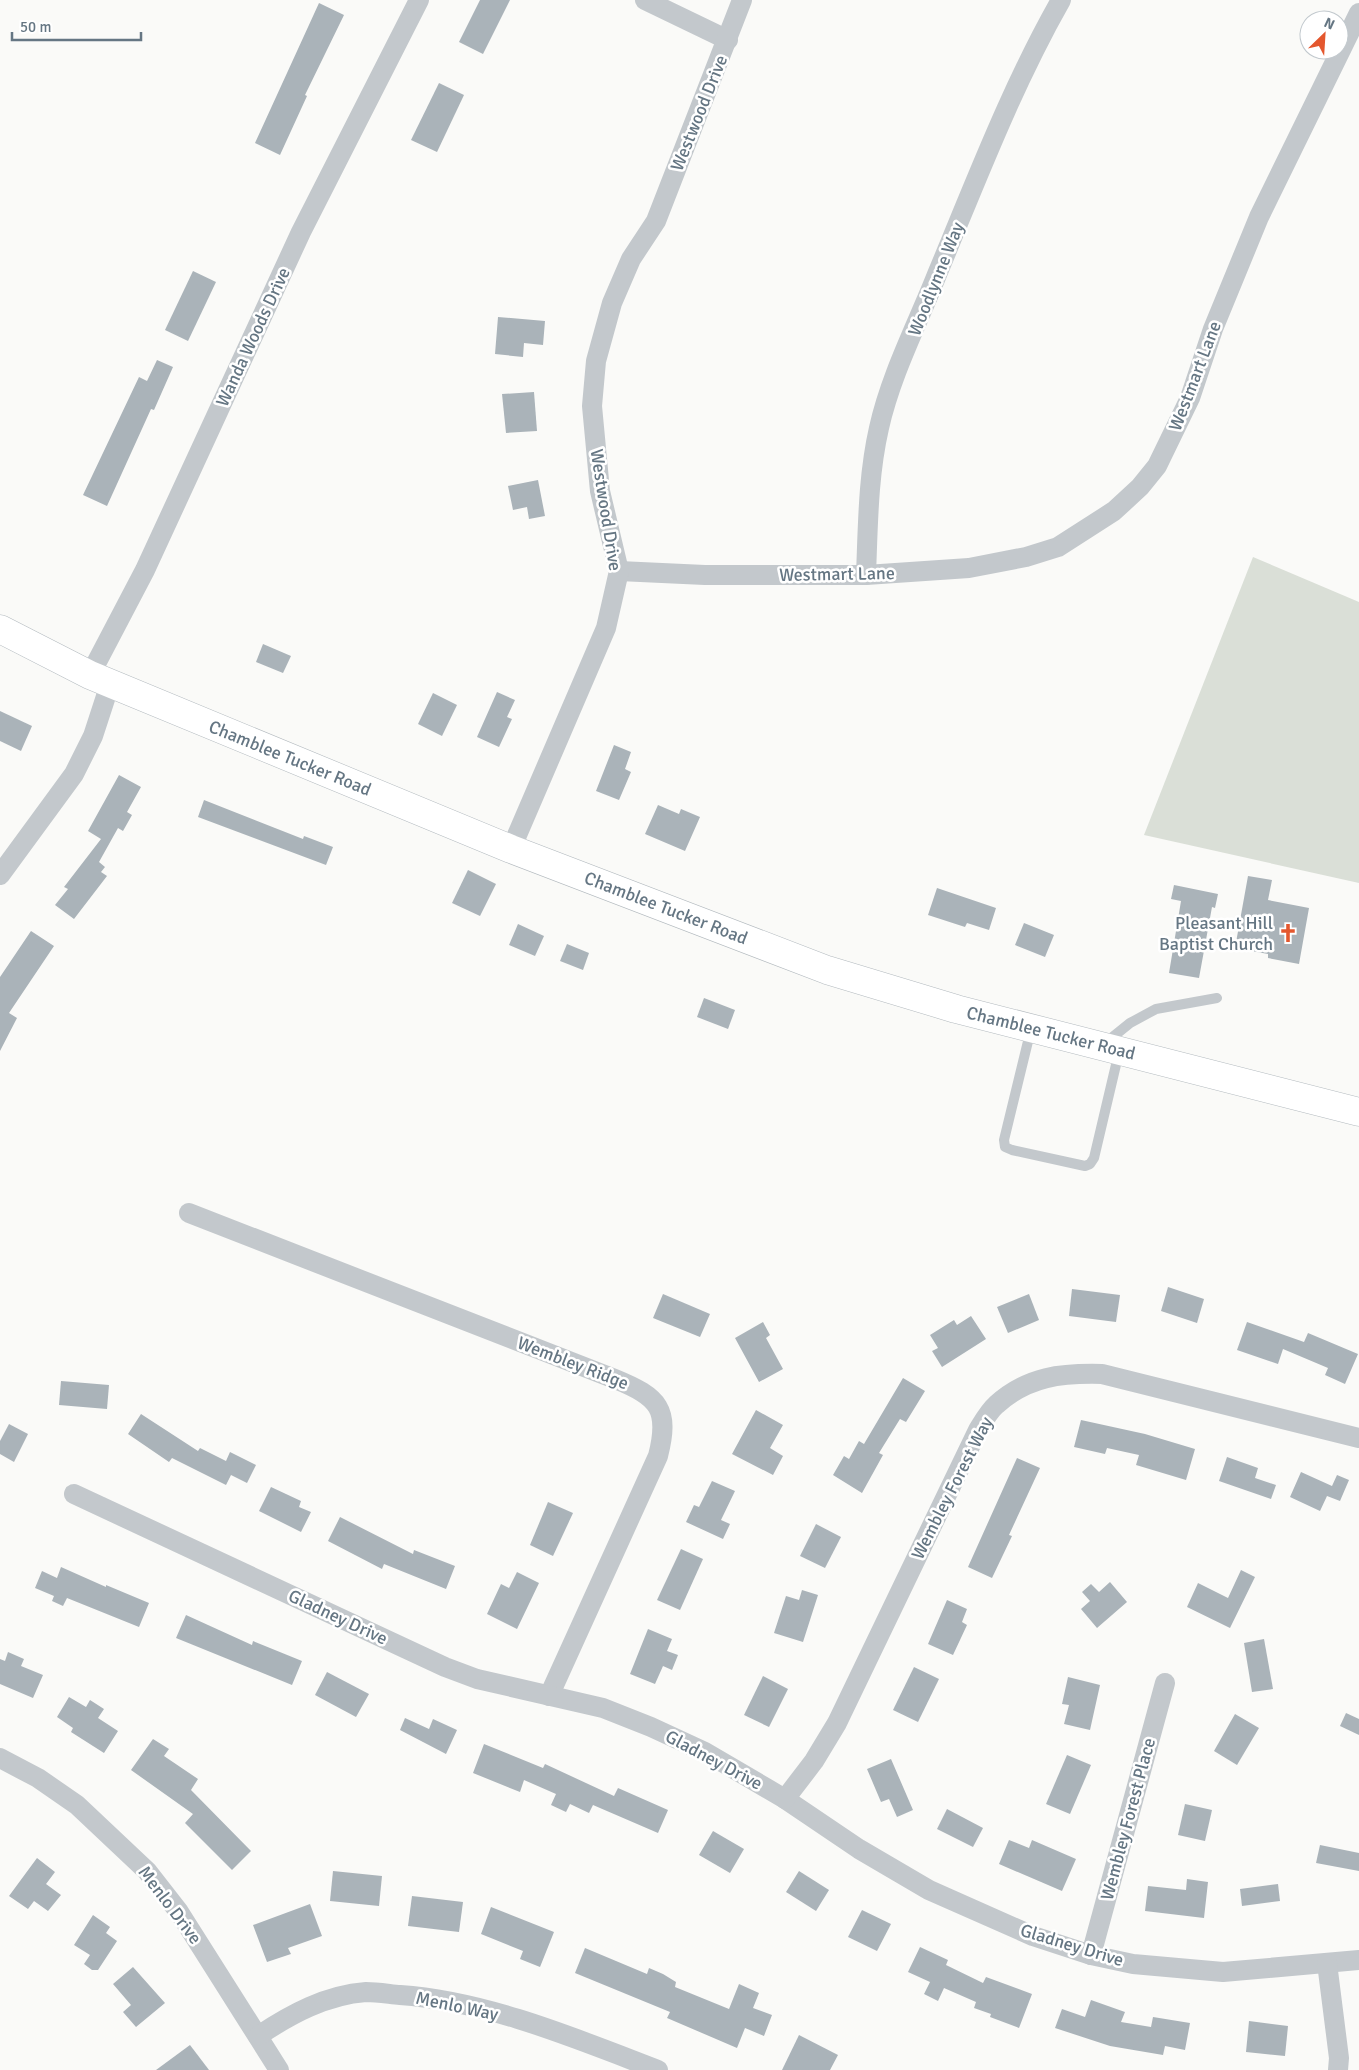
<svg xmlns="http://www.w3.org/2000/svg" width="1359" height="2070" font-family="Signika,sans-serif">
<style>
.green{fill:#dadfd7}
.building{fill:#aab3b9}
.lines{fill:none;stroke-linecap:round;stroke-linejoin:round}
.secondary-casing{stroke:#b3babf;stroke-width:29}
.lane{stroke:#c3c8cc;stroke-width:10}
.street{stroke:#c3c8cc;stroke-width:20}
.secondary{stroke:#fff;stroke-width:28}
.labels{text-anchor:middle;stroke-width:5;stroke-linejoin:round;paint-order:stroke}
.street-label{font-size:18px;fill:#657683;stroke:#fff}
.poi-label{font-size:18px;fill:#657683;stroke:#fff;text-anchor:end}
</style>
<rect width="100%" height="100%" fill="#fafaf8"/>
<!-- green -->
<path class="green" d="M1253,557L1359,602V883L1144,835Z"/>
<!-- building -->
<g class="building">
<path d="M480,0H510L483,54L459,42Z"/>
<path d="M319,3L344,15L305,95L307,96L280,155L255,143Z"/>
<path d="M439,83L464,95L437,152L411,140Z"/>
<path d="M193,271L216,282L188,341L165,330Z"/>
<path d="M498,317L545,321L543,345L524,343L523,357L495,354Z"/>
<path d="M157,360L173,367L154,410L151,409L107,506L83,495L139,377L147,381Z"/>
<path d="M534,392L537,431L506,433L502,394Z"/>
<path d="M538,480L545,516L529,519L527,507L513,510L508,486Z"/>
<path d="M263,644L291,656L283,673L256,662Z"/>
<path d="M497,692L515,700L507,717L512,719L499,747L477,737Z"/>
<path d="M433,693L457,705L442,736L418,724Z"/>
<path d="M0,711L32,726L21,751L0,741Z"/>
<path d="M614,745L631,752L625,769L631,772L619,800L596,791Z"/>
<path d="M119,775L141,787L127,812L132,815L123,831L118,828L99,862L105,867L101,872L107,876L74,919L55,905L68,889L64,887L101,839L88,831Z"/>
<path d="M204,800L303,839L304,836L333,847L326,865L198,817Z"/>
<path d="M658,805L679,814L681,809L700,817L685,851L645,834Z"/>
<path d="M468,870L496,884L480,916L452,903Z"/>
<path d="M1248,876L1272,880L1268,900L1309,908L1299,964L1268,958V954L1235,948Z"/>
<path d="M1174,885L1218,894L1215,908L1212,907L1199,978L1169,973L1181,901L1171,899Z"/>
<path d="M937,888L996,908L989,930L967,923L965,927L928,915Z"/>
<path d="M1024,923L1054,935L1045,957L1015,945Z"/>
<path d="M518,924L544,936L535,956L509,945Z"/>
<path d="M31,931L54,946L9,1013L17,1018L0,1051V977Z"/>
<path d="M567,944L589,953L583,970L560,961Z"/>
<path d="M704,998L735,1010L728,1029L697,1017Z"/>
<path d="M1168,1287L1204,1299L1197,1323L1161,1311Z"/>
<path d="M1072,1289L1120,1295L1116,1322L1069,1316Z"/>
<path d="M663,1294L710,1314L700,1337L653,1318Z"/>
<path d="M1029,1294L1039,1320L1008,1333L997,1307Z"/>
<path d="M971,1316L986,1339L942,1367L932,1351L938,1348L930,1335L954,1320L957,1325Z"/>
<path d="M763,1322L770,1335L766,1338L783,1369L759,1382L735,1338Z"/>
<path d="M1247,1322L1304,1342L1308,1333L1358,1354L1345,1384L1325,1375L1328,1368L1283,1349L1278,1364L1237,1350Z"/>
<path d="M903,1378L925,1391L906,1422L900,1419L879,1453L883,1455L862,1493L833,1475L844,1456L849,1459L859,1441L864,1444Z"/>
<path d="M61,1381L109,1385L107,1409L59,1405Z"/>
<path d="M756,1410L783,1425L770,1448L783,1456L773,1475L732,1454Z"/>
<path d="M141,1414L198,1451L200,1448L226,1461L230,1452L256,1465L247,1483L231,1475L226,1485L172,1458L169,1462L128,1434Z"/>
<path d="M1081,1420L1145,1434L1195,1449L1186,1480L1136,1465L1139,1455L1107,1448L1105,1454L1074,1447Z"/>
<path d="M9,1424L28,1434L14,1462L0,1454V1441Z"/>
<path d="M1227,1457L1258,1468L1255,1478L1276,1485L1271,1499L1219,1481Z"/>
<path d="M1017,1458L1040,1468L1009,1535L1012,1536L992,1578L968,1567Z"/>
<path d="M1301,1472L1332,1486L1337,1475L1349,1480L1340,1501L1327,1496L1320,1511L1290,1497Z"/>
<path d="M712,1481L735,1491L721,1520L730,1524L723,1539L686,1522L694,1505L699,1507Z"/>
<path d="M271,1487L301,1501L299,1507L311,1512L301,1532L259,1511Z"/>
<path d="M548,1502L573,1513L553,1556L530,1545Z"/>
<path d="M340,1517L413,1554L414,1550L455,1566L446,1589L384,1564L382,1569L328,1541Z"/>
<path d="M816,1524L841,1537L825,1568L800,1556Z"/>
<path d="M681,1549L703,1559L680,1610L657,1600Z"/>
<path d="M61,1567L106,1587V1585L149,1603L139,1627L67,1598L63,1606L52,1601L54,1596L35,1588L42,1571L57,1578Z"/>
<path d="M1241,1570L1255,1577L1230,1628L1187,1607L1198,1583L1228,1598Z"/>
<path d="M517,1572L539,1583L517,1629L487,1614L501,1584L509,1588Z"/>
<path d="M1110,1582L1127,1602L1097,1628L1081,1609L1090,1601L1082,1592L1091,1584L1099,1592Z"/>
<path d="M802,1590L818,1595L803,1642L774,1633L786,1596L799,1600Z"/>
<path d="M947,1600L967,1609L962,1622L967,1625L953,1655L928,1644Z"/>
<path d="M186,1615L252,1645L253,1641L302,1661L292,1685L176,1638Z"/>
<path d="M648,1629L672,1639L667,1651L678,1655L672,1670L663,1666L655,1684L630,1674Z"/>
<path d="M1264,1639L1273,1689L1252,1692L1244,1643Z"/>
<path d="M8,1652L24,1659L21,1666L43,1675L33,1698L0,1684V1659L5,1661Z"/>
<path d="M914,1667L939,1679L918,1722L893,1710Z"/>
<path d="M327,1672L369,1694L356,1717L315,1695Z"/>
<path d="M763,1676L788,1689L769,1727L744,1715Z"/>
<path d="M1068,1677L1100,1685L1090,1730L1064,1724L1069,1705L1062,1704Z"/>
<path d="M69,1697L86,1707L90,1700L104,1709L98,1718L118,1731L104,1753L71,1732L73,1728L57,1717Z"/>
<path d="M1346,1713L1359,1719V1735L1340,1726Z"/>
<path d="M1235,1714L1259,1728L1237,1765L1214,1751Z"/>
<path d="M405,1718L429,1729L433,1719L457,1730L446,1754L400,1730Z"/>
<path d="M153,1739L169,1749L164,1756L198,1779L191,1790L251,1851L232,1870L185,1823L193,1814L131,1770Z"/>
<path d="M484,1744L543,1768L545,1764L614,1796L618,1788L668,1810L658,1833L593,1805L589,1813L570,1804L566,1812L551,1805L556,1794L524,1780L520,1792L473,1773Z"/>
<path d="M1067,1755L1091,1765L1070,1814L1046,1804Z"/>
<path d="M891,1759L913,1810L897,1817L889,1799L881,1802L867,1769Z"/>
<path d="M1185,1804L1212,1810L1205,1841L1178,1835Z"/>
<path d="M947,1809L983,1828L973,1847L937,1829Z"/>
<path d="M713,1831L744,1849L730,1873L699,1855Z"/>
<path d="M1009,1840L1029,1848L1032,1840L1076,1859L1062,1891L999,1864Z"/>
<path d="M1320,1845L1359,1853V1871L1316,1863Z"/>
<path d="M37,1858L55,1872L46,1884L61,1895L48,1911L34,1901L28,1909L9,1896Z"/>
<path d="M333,1871L382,1876L379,1906L330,1901Z"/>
<path d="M799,1871L829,1890L816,1911L786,1892Z"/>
<path d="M1187,1879L1208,1882L1204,1918L1145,1911L1148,1886L1186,1890Z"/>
<path d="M1278,1884L1280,1901L1242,1906L1240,1889Z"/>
<path d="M412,1896L463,1902L459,1932L408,1926Z"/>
<path d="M310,1904L322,1936L288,1948L291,1954L267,1962L253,1925Z"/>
<path d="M491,1907L554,1932L540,1967L520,1959L523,1951L481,1934Z"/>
<path d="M862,1910L891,1924L877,1951L848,1937Z"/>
<path d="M93,1915L110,1927L106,1933L117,1941L98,1970H92L84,1964L90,1955L74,1945Z"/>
<path d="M920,1947L948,1960L946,1965L983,1983L986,1977L1032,1994L1019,2028L990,2017L991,2014L974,2008L976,2002L944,1988L938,2001L924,1994L930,1982L908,1972Z"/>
<path d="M585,1948L647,1974L649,1968L663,1974L676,1982L675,1987L729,2009L739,1984L759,1993L753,2008L772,2015L764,2036L745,2028L737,2048L667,2018L670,2012L575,1973Z"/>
<path d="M133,1967L165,2003L136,2027L123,2012L131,2005L113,1984Z"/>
<path d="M1091,2000L1125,2012L1121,2022L1151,2027L1153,2017L1190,2023L1185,2050L1165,2046L1163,2055L1110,2046L1055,2028L1062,2009L1085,2017Z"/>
<path d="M1249,2021L1288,2026L1285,2056L1246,2052Z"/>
<path d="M799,2035L838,2055L830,2070H782Z"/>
<path d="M190,2045L209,2070H156Z"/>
</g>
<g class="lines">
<!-- secondary casing -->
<g class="secondary-casing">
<path id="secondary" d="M0,629L90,675L511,849L827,970L956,1009L1359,1112"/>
</g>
<!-- lane -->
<g class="lane">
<path d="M1031,1029L1004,1140L1005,1147L1012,1150L1085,1166L1090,1164L1094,1158L1119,1052"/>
<path d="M1104,1044L1130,1023L1156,1009L1217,998"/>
</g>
<!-- street -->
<g class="street">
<path d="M645,0L728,40"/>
<path d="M619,571L705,575H866L969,568L1026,557L1058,547L1114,511L1140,487L1157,466L1190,398L1213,329L1259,217L1359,13"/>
<path d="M866,575C868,525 868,476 879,428C891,374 918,323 938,272C976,181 1012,86 1061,0"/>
<path d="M90,675L145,570L301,232L419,0"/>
<path d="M511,849L606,628L619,571L600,491L592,406L596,361L612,303L631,259L656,221L742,0"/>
<path d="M0,875L74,774L93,736L110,684"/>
<path d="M189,1213L615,1379C659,1397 670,1409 658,1456L549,1696"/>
<path d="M74,1494L445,1667L477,1679L603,1708L651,1727L705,1752L785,1799L859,1849L929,1890L1033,1936L1091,1955L1133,1964L1223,1972L1359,1960"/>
<path d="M0,1758L38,1778L77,1805L147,1871L179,1912L279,2070"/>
<path d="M785,1799L814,1761L837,1723L978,1430C983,1422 989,1411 996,1405C1028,1376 1062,1373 1102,1374L1359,1438"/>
<path d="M1091,1955L1165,1683"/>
<path d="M1327,1963L1339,2058L1338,2070"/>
<path d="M258,2036C291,2014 326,1995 366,1992C377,1992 389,1994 400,1995C487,2001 577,2039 658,2070"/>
</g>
<!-- secondary -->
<use href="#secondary" class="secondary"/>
</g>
<!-- icons -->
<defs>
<g id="church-bare" transform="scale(1.5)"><path d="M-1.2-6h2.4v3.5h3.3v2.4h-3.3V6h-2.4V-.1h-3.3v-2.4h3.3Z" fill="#e4572e" stroke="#fff" stroke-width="2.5" paint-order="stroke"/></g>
</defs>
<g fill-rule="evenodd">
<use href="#church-bare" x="1288" y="933"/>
</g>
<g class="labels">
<!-- street labels -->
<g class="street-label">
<text transform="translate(699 113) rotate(-68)" y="6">Westwood Drive</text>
<text transform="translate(936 279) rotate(-68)" y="6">Woodlynne Way</text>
<text transform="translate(253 337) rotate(-65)" y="6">Wanda Woods Drive</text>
<text transform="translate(1195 376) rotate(-69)" y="6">Westmart Lane</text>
<text transform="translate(606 510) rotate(81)" y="6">Westwood Drive</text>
<text transform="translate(837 574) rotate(-1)" y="6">Westmart Lane</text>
<text transform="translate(290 758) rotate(22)" y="6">Chamblee Tucker Road</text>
<text transform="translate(666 908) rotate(21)" y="6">Chamblee Tucker Road</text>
<text transform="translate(1051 1033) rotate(14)" y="6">Chamblee Tucker Road</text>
<text transform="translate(573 1363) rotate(21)" y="6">Wembley Ridge</text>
<text transform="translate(952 1488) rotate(-63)" y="6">Wembley Forest Way</text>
<text transform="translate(338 1617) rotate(25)" y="6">Gladney Drive</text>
<text transform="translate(714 1760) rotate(28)" y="6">Gladney Drive</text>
<text transform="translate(1128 1819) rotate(-75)" y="6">Wembley Forest Place</text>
<text transform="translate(170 1905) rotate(53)" y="6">Menlo Drive</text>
<text transform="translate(1072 1945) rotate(17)" y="6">Gladney Drive</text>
<text transform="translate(457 2006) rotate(12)" y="6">Menlo Way</text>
</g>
<!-- poi labels -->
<g class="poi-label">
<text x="1273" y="929">Pleasant Hill<tspan x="1273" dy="21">Baptist Church</tspan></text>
</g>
</g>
<!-- north arrow -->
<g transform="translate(1324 35) rotate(25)"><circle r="24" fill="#ffffff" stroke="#c1c8cd"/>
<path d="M0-4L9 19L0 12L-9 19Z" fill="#e4572e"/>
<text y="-8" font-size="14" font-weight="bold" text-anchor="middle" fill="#657683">N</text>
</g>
<!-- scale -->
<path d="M12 32v8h129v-8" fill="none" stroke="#657683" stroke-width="2.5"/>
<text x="20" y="32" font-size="15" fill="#657683" stroke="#ffffff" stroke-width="4" paint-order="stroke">50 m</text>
</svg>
